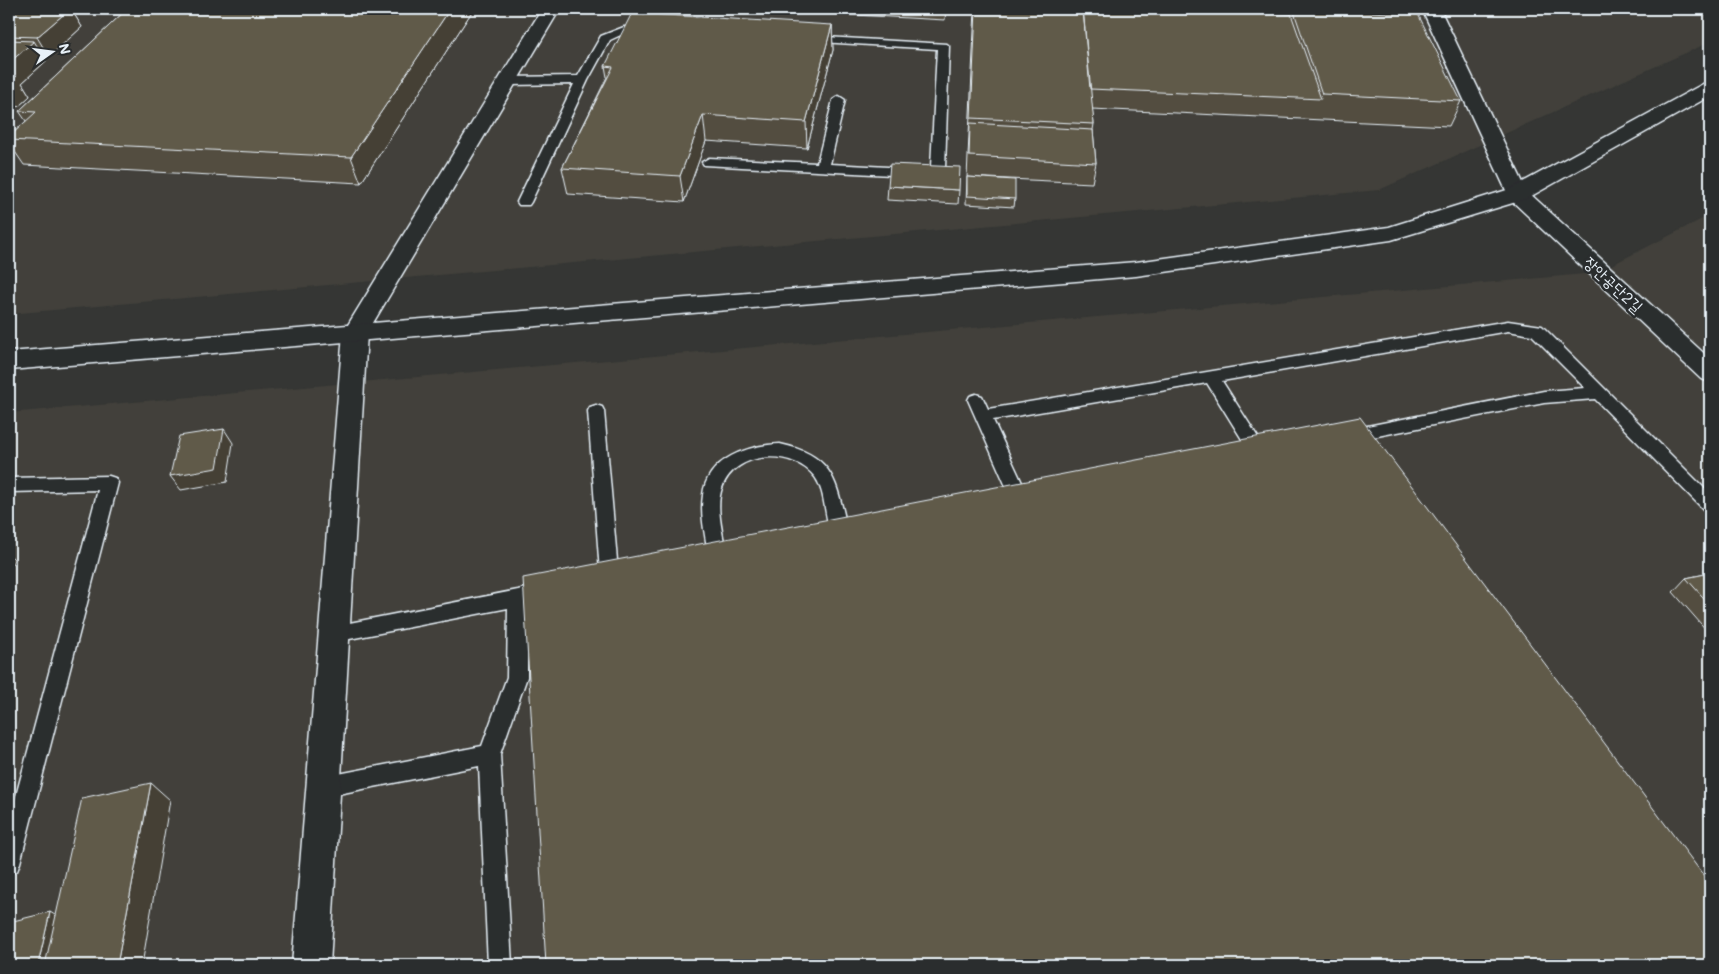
<svg xmlns="http://www.w3.org/2000/svg" width="1719" height="974" font-family="Mali,'Poor Story',sans-serif">
<style>
.built{fill:#42413b}
.lines{fill:none;stroke-linecap:round;stroke-linejoin:round}
.service-casing{stroke:#e8f1f8;stroke-width:3}
.minor-casing{stroke:#e8f1f8;stroke-width:3}
.secondary-casing{stroke:#e8f1f8;stroke-width:3}
.service{fill:#2a2d2e;fill-rule:evenodd}
.minor{fill:#2a2d2e;fill-rule:evenodd}
.secondary{fill:#2a2d2e;fill-rule:evenodd}
.wall{fill:#534d40;stroke:#e8f1f8}
.shaded-wall{fill:#443f34;stroke:#e8f1f8}
.building{fill:#615a4a;stroke:#e8f1f8}
.labels{text-anchor:middle;dominant-baseline:central;stroke-width:5;stroke-linejoin:round;paint-order:stroke}
.street-label{font-size:16px;fill:#e8f1f8;stroke:#2a2d2e}
</style>
<rect width="100%" height="100%" fill="#353634"/>
<filter id="ink" filterUnits="userSpaceOnUse"><feTurbulence type="fractalNoise" baseFrequency=".02" numOctaves="2"/><feDisplacementMap in="SourceGraphic" scale="10" xChannelSelector="R" yChannelSelector="G"/><feConvolveMatrix kernelMatrix="1 2 1 2 8 2 1 2 1" color-interpolation-filters="sRGB"/></filter>
<g filter="url(#ink)">
<path class="built" d="M9,9h1701v33l-331,148 -1370,124z
M1710,215v750h-1701v-552l1587,-140z"/>
<g class="lines">
<g class="service-casing">
<path id="service" d="M624,27l23,1 6,3 -6,3 -22,-1 -15,7 -22,40 -57,122 -2,3h-10l-2,-3 57,-118 -66,1 -6,-4 6,-4 70,-1 23,-40z
M808,36l139,8 2,2 -4,123 -2,3 -14,5 -225,-12 -2,-3 7,-4 108,5 16,-63 6,-4 6,4 -15,64 97,5 4,-2 6,-118 -133,-8 -2,-2z
M1508,321l34,5 168,168v18l-6,-2 -109,-111 -51,4 -197,39 -6,-2 -2,-4 2,-4 6,-2 197,-39 41,-3 -53,-53 -24,-4 -286,50 46,72 -3,4 -6,2 -6,-2 -46,-74 -214,37 37,80 -3,5 -6,2 -6,-2 -3,-5 -44,-100 2,-4 6,-2 6,2 6,13z
M596,405l6,2 2,4 14,161 -2,5 -7,3 -7,-3 -2,-5 -12,-161 2,-4z
M780,444c56,12 56,39 68,87l-3,5 -6,2 -6,-2c-10,-18 -6,-42 -18,-59 -22,-29 -80,-27 -93,11 -7,19 1,46 4,65l-2,5 -7,2 -7,-2 -2,-5c-3,-19 -8,-39 -5,-58 4,-37 46,-50 77,-51z
M109,476l6,2 3,5 -98,380 -3,8 -8,3v-52l89,-332 -89,2v-14z
M546,582l7,2 2,6 -2,6 -26,7v74l-27,77 12,211h-24l-9,-199 -156,31 -8,-3 -3,-7 3,-7 8,-3 159,-31 25,-69 1,-69 -174,34 -7,-2 -3,-6 3,-6 7,-2 184,-36z"/>
</g>
<g class="minor-casing">
<path id="minor" d="M542,9h18l-193,324 -37,632h-38l51,-632z
M1422,9h18l87,182 183,168v23l-9,-3 -191,-180z"/>
</g>
<g class="secondary-casing">
<path id="secondary" d="M1710,82v14l-184,103 -135,41 -255,36 -1127,94v-18l1127,-90 253,-35 121,-38 193,-105z"/>
</g>
<use href="#service" class="service"/>
<use href="#minor" class="minor"/>
<use href="#secondary" class="secondary"/>
</g>
<path class="wall" d="M9,9h62l11,18 -33,30h-5l2,4 -24,22 8,13 -21,19z
M127,9h353l-1,1h-6l-112,173 -337,-18 -15,-22v-6l17,-16 -7,-10z
M745,9h201l-1,11z
M975,9h261l-1,2 56,3 2,-5 168,92 -12,25 -357,-17 2,15 -1,6 3,33 -4,20 -125,-6z
M832,25l1,25 -26,98 -101,-7 -22,61 -116,-8 -6,-26 45,-91 -2,-11z
M967,177l48,22 -1,8 -48,-3z
M888,186l71,4 -1,14 -71,-4z
M1710,573v59h-2l-35,-40 13,-14z"/>
<path class="shaded-wall" d="M70,9h1l11,18 -33,30 -12,-20z
M450,9h23v1l-112,173 -10,-26z
M832,25l1,25 -26,98 -1,-26z
M34,41l12,20 -24,22 8,13 -21,19v-52z
M703,115l3,26 -22,61 -4,-26z
M224,429l9,14 -6,39 -46,8 -11,-14z
M9,554l5,5 -5,16z
M151,783l19,17 -28,165h-25z
M50,912l29,18 -7,35h-34z"/>
<path class="building" d="M9,9h61l-33,28 -28,-1z
M127,9h323l-99,148 -342,-17v-3l27,-25 -17,-1z
M976,9h107l11,115 -123,-6z
M1083,9h92l116,5 30,85 -231,-10z
M1293,9l125,5 43,87 -139,-7z
M632,13l200,12 -26,97 -103,-7 -23,61 -118,-8 51,-101 -8,-1z
M9,40l25,1 -25,22z
M9,75l8,1 -8,7z
M970,123l123,7 3,33 -127,-7z
M890,164l70,3 -1,23 -71,-4z
M967,177l48,3v19l-48,-3z
M1360,417l350,467v81h-1164l-23,-387z
M224,429l-7,39 -47,8 9,-40z
M1710,573v32l-24,-27z
M151,783l-34,182h-72l37,-167z
M50,912l-12,53h-29v-43z"/>
</g>
<g class="labels">
<g class="street-label">
<text transform="translate(1614 284) rotate(43)">장안공단2길</text>
</g>
</g>
<rect width="1719" height="974" fill="none" stroke="#2a2d2e" stroke-width="30"/>
<rect x="15" y="15" width="1689" height="944" fill="none" stroke="#e8f1f8" stroke-width="2" filter="url(#ink)"/>
<g transform="translate(52 52) rotate(76)" stroke="#2a2d2e" stroke-width="4" paint-order="stroke">
<path d="M0-4L9 19L0 12L-9 19Z" fill="#e8f1f8"/>
<text y="-8" font-size="14" font-weight="bold" text-anchor="middle" fill="#e8f1f8">N</text>
</g>
</svg>
